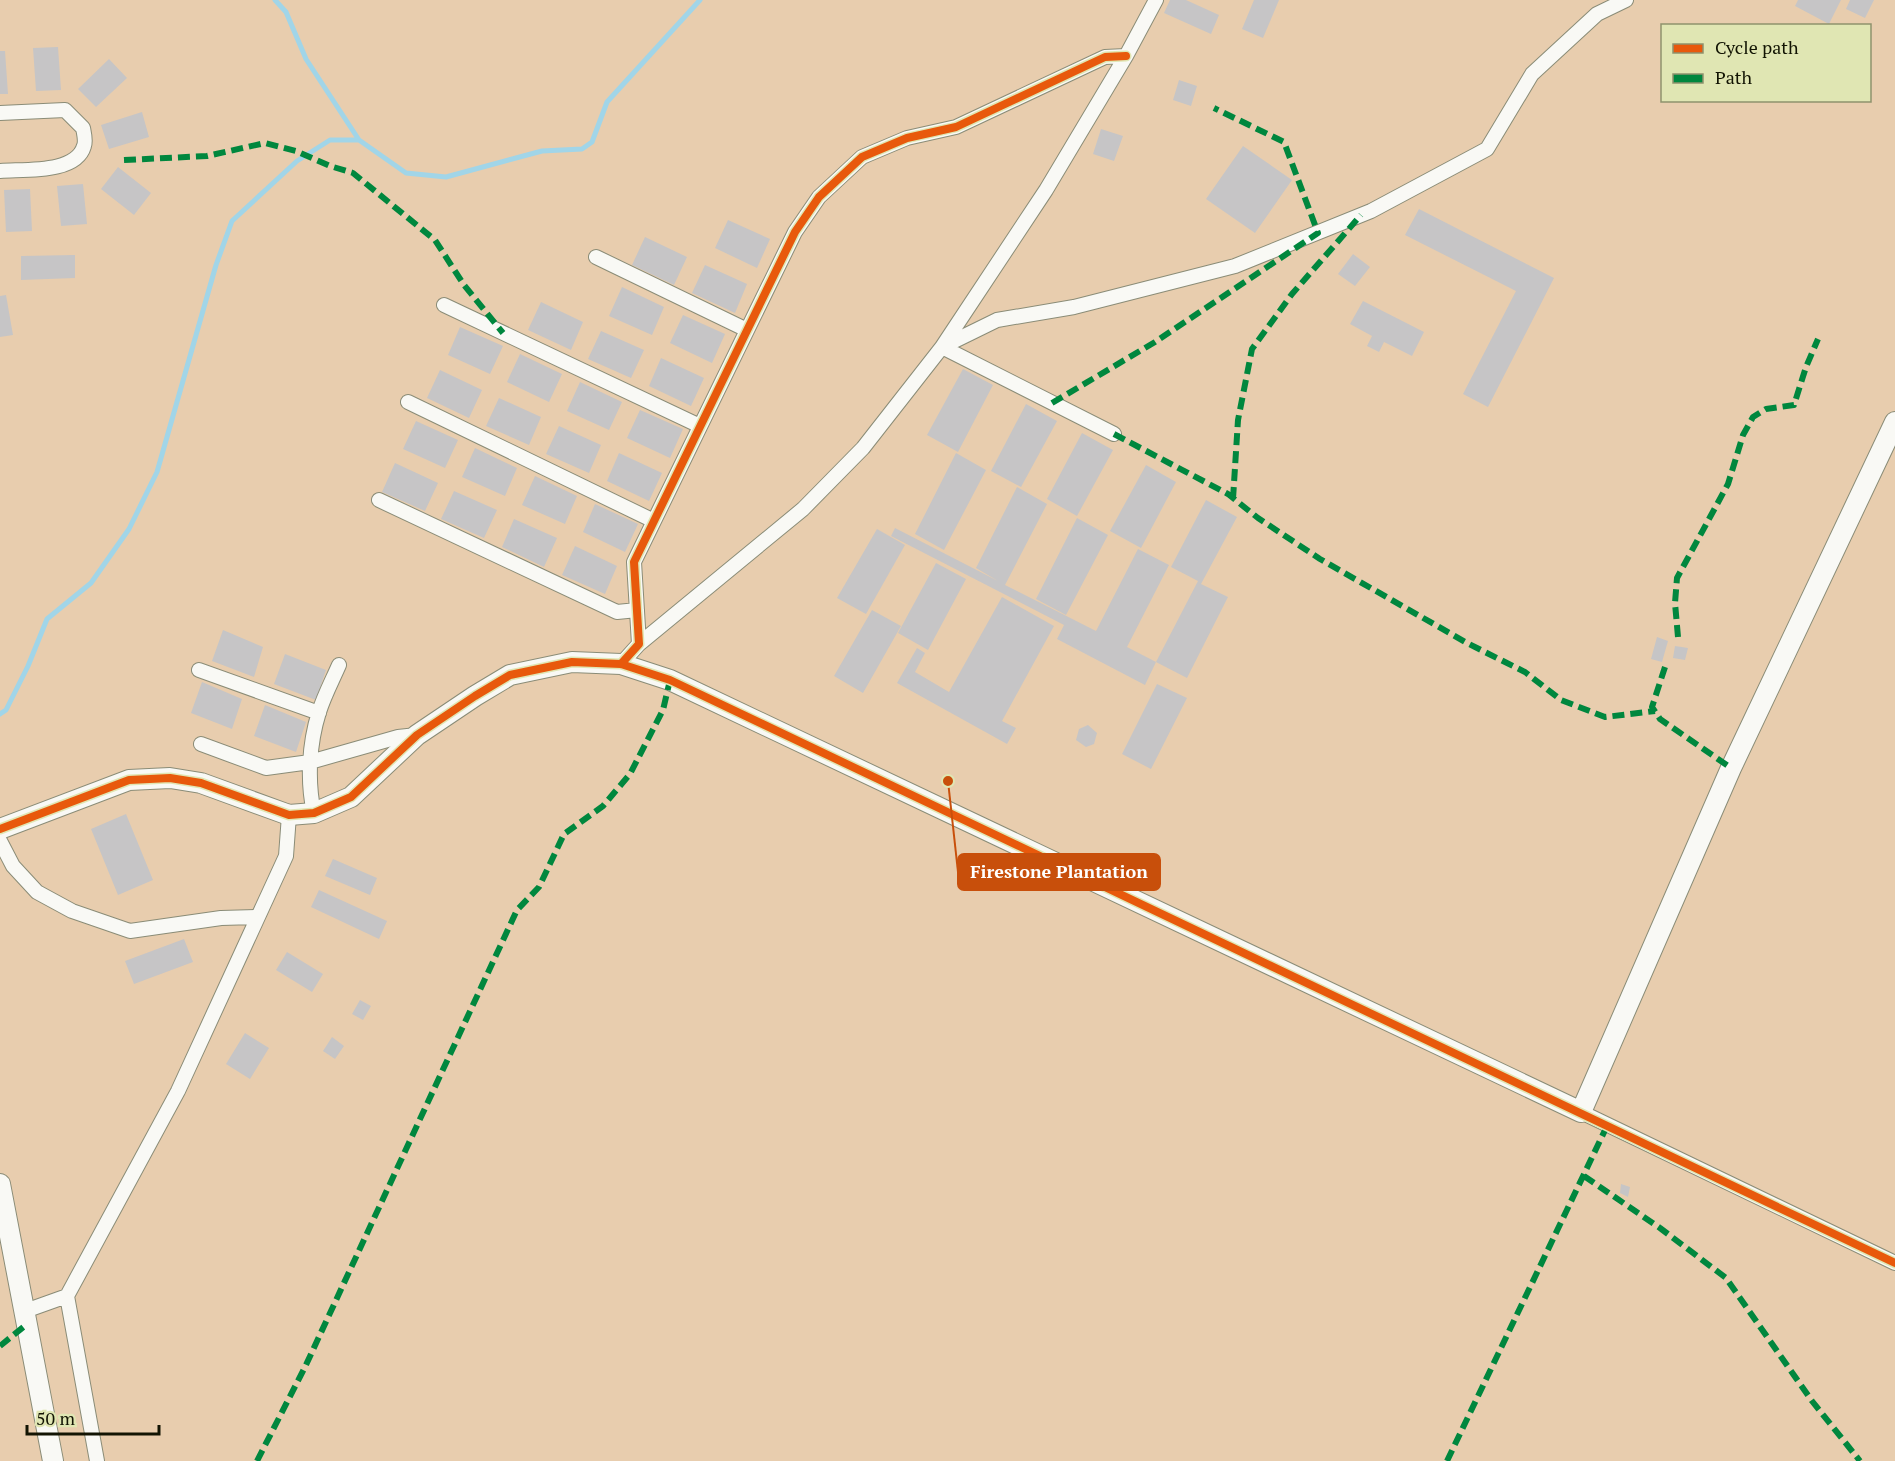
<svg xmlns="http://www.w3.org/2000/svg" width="1895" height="1461" font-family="'PT Serif',serif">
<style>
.green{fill:#e8cdae;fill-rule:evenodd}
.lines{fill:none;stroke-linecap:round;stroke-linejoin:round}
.stream{stroke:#a1d5e8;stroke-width:5}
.building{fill:#c6c5c6}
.street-casing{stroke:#8a8c77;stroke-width:16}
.secondary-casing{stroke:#8a8c77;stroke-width:22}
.street{stroke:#f9f9f5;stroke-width:14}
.secondary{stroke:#f9f9f5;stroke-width:20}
.quiet{stroke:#00873e;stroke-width:6;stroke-dasharray:12 6;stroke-linecap:butt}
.cycleway-casing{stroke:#e0e6b3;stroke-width:11}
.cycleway{stroke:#e8590c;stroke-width:8}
.leader{fill:none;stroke:#c84f0b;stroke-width:2}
.callout-dot{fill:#c84f0b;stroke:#e0e6b3;stroke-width:2}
.callout{fill:#c84f0b;stroke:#c84f0b;stroke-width:2}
.callout-label{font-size:18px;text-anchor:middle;font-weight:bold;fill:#fff}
</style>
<rect width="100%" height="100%" fill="#d7dabf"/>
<path class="green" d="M0,0h1895v1461h-1895zM1662,26h208v74h-208z"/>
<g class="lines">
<path class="stream" d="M275,0l11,12 20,47 53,81 47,33 40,4 96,-26 40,-2 10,-7 15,-40 93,-102
M0,714l6,-4 22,-44 19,-47 44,-36 38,-54 28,-57 59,-207 16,-44 65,-60 33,-21h29"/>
</g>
<path class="building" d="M1170,0h16l33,15 -8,19 -47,-21z
M1254,0h25l-16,38 -21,-9z
M1798,0h43l-12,24 -34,-18z
M1850,0h24l-9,18 -19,-9z
M58,47l3,43 -25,1 -3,-43z
M0,51h5l3,43h-8z
M109,59l18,19 -31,29 -18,-18z
M1179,80l18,6 -6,20 -18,-6z
M142,112l7,25 -40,12 -8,-24z
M1101,129l22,7 -9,25 -21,-7z
M1243,146l49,34 -37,53 -49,-34z
M118,167l33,26 -17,22 -33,-26z
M83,184l4,40 -26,2 -4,-40z
M30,189l2,42 -26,1 -2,-42z
M1419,209l135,69 -66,129 -25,-13 53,-103 -111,-56z
M728,220l42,19 -13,29 -42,-20z
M645,237l42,20 -13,28 -42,-20z
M1353,254l17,13 -15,19 -17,-12z
M75,255v23l-54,2v-24z
M705,265l42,19 -12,29 -43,-20z
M622,287l42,20 -12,28 -43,-19z
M6,295l7,40 -13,2v-41z
M1363,301l61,31 -12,24 -28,-14 -5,10 -12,-6 5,-10 -22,-12z
M541,302l42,20 -12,28 -43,-20z
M683,315l42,19 -13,29 -42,-20z
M460,327l43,19 -13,28 -42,-19z
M601,331l43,19 -13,28 -43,-19z
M520,354l42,20 -13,28 -42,-20z
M661,358l43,20 -13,28 -42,-20z
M963,369l30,16 -35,67 -31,-17z
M440,370l42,20 -13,28 -42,-20z
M580,382l42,20 -13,28 -42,-19z
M499,398l42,19 -12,28 -43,-19z
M1026,404l31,17 -36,66 -30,-16z
M640,410l43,19 -13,29 -43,-20z
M416,421l42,19 -13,28 -42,-19z
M559,426l42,19 -12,28 -43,-19z
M1082,433l31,17 -36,66 -30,-17z
M475,448l42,20 -12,28 -43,-19z
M619,453l43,20 -13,28 -42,-20z
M956,453l30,17 -42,80 -29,-16z
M395,463l43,20 -13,28 -43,-19z
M1146,465l30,17 -35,66 -31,-17z
M535,476l42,20 -12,28 -43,-19z
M1017,487l30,17 -42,81 91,46 42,-82 31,16 -42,82 29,15 -11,23 -88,-46 7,-14 -173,-89 4,-8 103,53 -22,-13z
M454,491l43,19 -13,28 -43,-19z
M1206,500l31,17 -36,67 27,13 -41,81 -31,-16 42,-81 -27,-14z
M595,504l43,20 -13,28 -42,-20z
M1077,518l31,17 -42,80 -30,-16z
M514,519l43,19 -13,29 -42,-20z
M877,529l28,16 -39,69 -29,-16z
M575,546l42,20 -12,28 -43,-19z
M936,563l30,16 -38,71 -30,-17z
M1002,597l52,29 -52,95 14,7 -9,16 -110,-61 20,-35 8,5 -10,19 34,20z
M872,610l29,16 -38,67 -29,-17z
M223,630l40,17 -9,30 -42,-16z
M1657,637l11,4 -6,21 -11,-3z
M1675,646l13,2 -3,12 -12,-2z
M285,654l41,16 -10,30 -42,-16z
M202,682l40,17 -10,30 -41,-16z
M1157,684l30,14 -36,71 -29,-15z
M265,705l41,17 -10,30 -42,-16z
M1088,725l9,8 -3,11 -8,3 -10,-7 3,-11z
M126,814l27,66 -35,15 -27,-66z
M333,859l44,19 -7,17 -45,-19z
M319,890l68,31 -8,18 -68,-32z
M184,939l9,23 -59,22 -9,-23z
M287,952l36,22 -11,18 -36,-22z
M360,1000l11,6 -8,14 -11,-6z
M245,1033l24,15 -19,31 -24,-15z
M332,1037l12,9 -9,13 -12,-8z
M1621,1184l9,3 -2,10 -8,-4z"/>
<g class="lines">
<g class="street-casing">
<path id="street" d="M0,113l65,-3 18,18c1,5 3,13 1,18 -8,28 -60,23 -84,25
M596,257l151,73
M444,305l256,121
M944,346l53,-26 77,-13 161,-41 136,-55 116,-62 45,-75 65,-60 29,-14
M942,347l172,87
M408,402l246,119
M379,500l238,112 20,-2
M639,644l164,-135 60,-61 79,-101 104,-157 80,-134 30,-56
M621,664l18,-20 -5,-82 161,-330 24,-35 43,-40 45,-19 49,-11 149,-70 21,-1
M199,670l120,43
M201,744l65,24 44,-6 88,-25 19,-2
M314,813c-7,-32 -5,-69 5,-101 5,-16 13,-31 20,-47
M0,841l13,25 24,26 35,19 58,20 91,-13 36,-1
M1581,1112l314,151
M67,1296l30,165
M25,1311l42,-15 111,-205 108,-235 3,-41"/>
</g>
<g class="secondary-casing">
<path id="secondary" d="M0,829l129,-49 41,-2 31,5 88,32 25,-2 37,-16 66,-62 58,-39 35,-21 62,-13 49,2 49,16 911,432 150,-344 164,-346
M0,1184l53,277"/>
</g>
<use href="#street" class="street"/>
<use href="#secondary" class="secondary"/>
<path class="quiet" d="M124,160l83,-4 58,-13 31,8 34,15 23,7 82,67 29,45 39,48
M1052,403l103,-61 163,-109 -34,-91 -70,-34
M1114,434l114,60 30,24 62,41 147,84 58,29 36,28 44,17 50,-6
M1233,499l5,-79 14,-71 40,-55 69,-79
M1678,637l-3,-34 2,-25 51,-94 15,-49 10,-18 13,-8 28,-4 12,-38 12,-28
M1665,667l-13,40 8,12 71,49
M1584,1176l76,52 66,50 86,123 48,60
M0,1346l27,-22
M257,1461l48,-94 212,-457 22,-23 25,-53 39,-28 27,-32 33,-64 7,-30
M1447,1461l160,-335"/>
<g class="cycleway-casing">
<path id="cycleway" d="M621,664l18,-20 -5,-82 161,-330 24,-35 43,-40 45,-19 49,-11 149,-70 21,-1
M0,829l129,-49 41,-2 31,5 88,32 25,-2 37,-16 66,-62 58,-39 35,-21 62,-13 49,2 49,16 1225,583"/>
</g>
<use href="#cycleway" class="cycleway"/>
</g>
<path class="leader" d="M948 781L958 872"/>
<circle class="callout-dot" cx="948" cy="781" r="6"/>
<rect class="callout" x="958" y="854" width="202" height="36" rx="6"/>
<g class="callout-label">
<text x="1059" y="878">Firestone Plantation</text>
</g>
<rect x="1661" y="24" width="210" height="78" fill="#e0e6b3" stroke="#8e926d" stroke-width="1.5"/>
<rect x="1673" y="44" width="30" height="9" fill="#e8590c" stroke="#8e926d" stroke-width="1.5"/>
<text x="1715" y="54" font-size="18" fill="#121403">Cycle path</text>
<rect x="1673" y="74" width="30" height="9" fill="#00873e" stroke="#8e926d" stroke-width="1.5"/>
<text x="1715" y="84" font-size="18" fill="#121403">Path</text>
<path d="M27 1425v9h132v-9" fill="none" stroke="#121403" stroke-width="3"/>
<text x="36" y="1425" font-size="18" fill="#121403" stroke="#e0e6b3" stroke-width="4.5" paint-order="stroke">50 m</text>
</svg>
